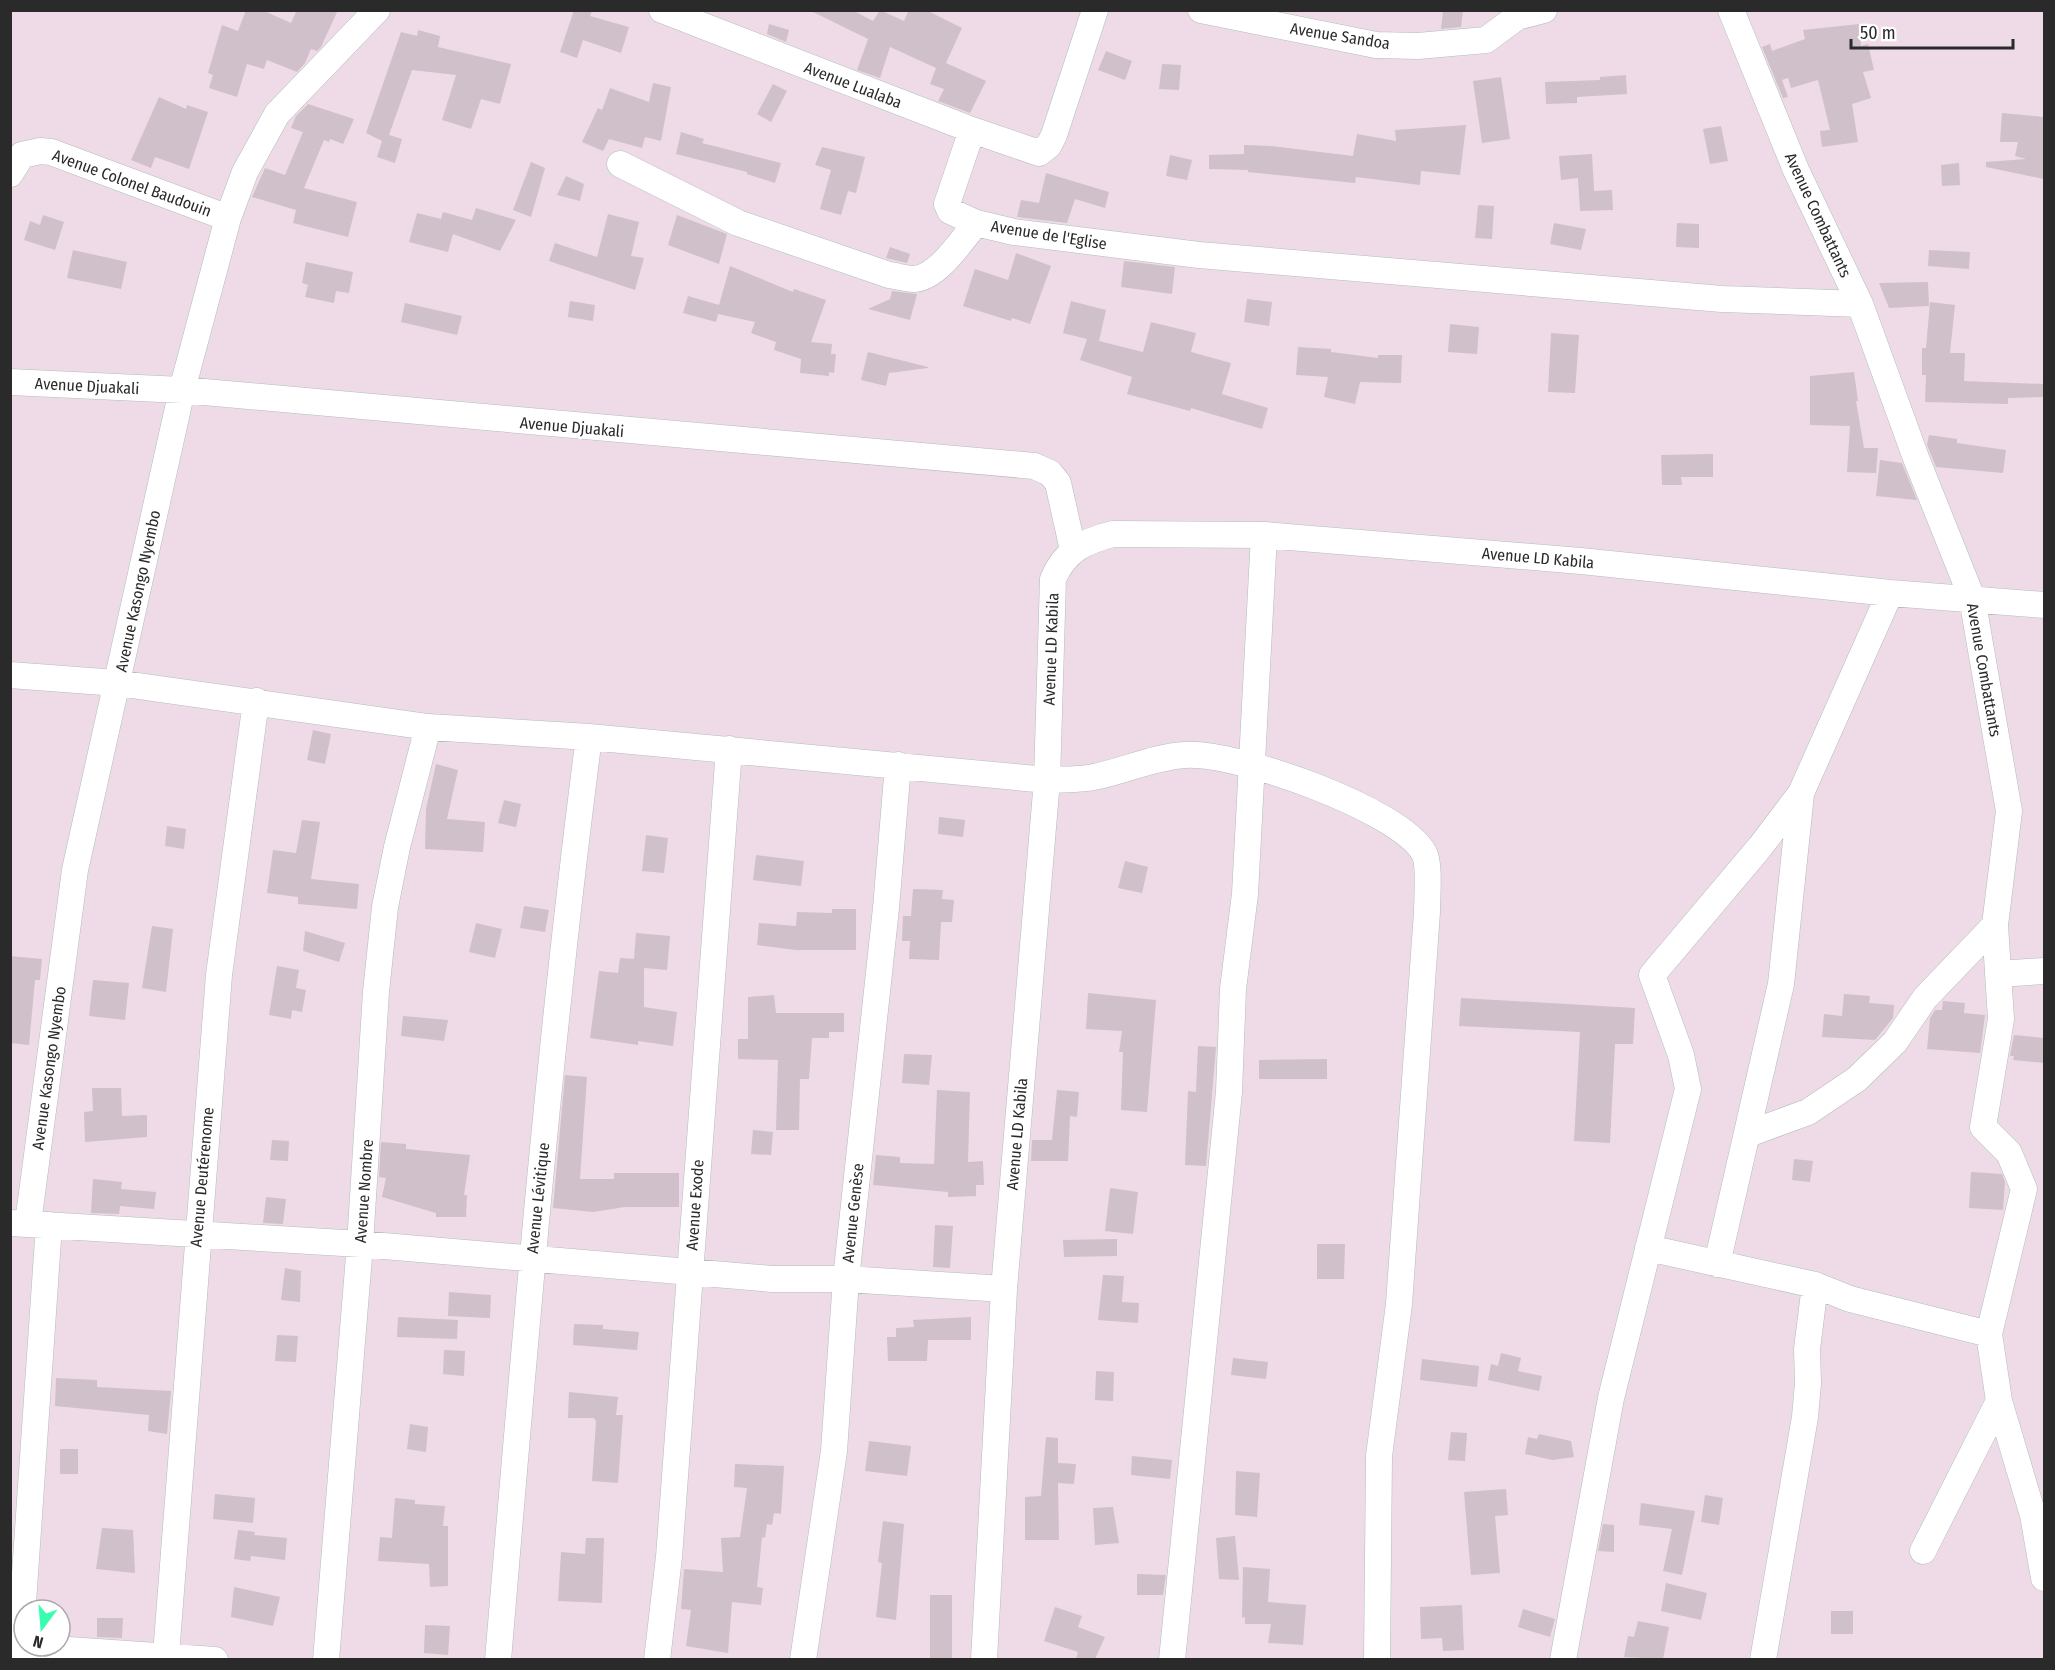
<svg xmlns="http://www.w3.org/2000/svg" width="2055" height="1670" font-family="'Fira Sans Condensed',sans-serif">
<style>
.building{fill:#cfc0c9}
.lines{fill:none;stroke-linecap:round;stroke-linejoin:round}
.street-casing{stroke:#afbfb8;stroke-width:27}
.street{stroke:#fff;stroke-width:26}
.labels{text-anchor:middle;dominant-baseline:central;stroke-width:5;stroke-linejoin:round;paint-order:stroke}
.street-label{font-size:16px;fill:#2a2a2a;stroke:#fff}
</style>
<rect width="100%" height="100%" fill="#eedbe7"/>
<path class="building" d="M246,10h16l29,13 6,-13h41l-17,37 -4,4 -6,-2 -6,14 -8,9 -30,-12 -3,9 -17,-5 -10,33 -28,-9 4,-13 -5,-2 14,-48 16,6z
M574,10h18l-2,6 39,11 -8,26 -38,-13 -6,18 -17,-6z
M809,10h43l21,11 7,-11 24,11 5,-11h17l36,18 -16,35 40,18 -16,32 -32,-12 6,-12 -14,-5 6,-16 -46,-21 -10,31 -23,-8 11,-31z
M1443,10h20l-2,17 -20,2z
M769,24l20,6 -3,12 -19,-8z
M1859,24l2,22 7,-2 6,26 -11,2 8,26 -19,6 6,38 -36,5 -2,-16 10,-1 -12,-50 -27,8 -3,-10 -6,2 6,17 -5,1 -21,-51 8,-3 2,7 33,-12 -2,-9z
M418,30l22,6 -2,11 73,17 -11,40 -19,-5 -10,30 -29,-9 14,-45 -44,-5 -23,65 13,4 -7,24 -18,-6 5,-16 -16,-8 35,-101 16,4z
M1106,51l26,10 -7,19 -27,-10z
M1162,64l19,1 -2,25 -20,-1z
M1626,75l1,19 -50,3v6l-31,1 -1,-22 55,-2v-3z
M1501,77l9,62 -28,4 -9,-62z
M653,83l18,4 -10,54 -16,-4 -3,11 -33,-9 -6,12 -21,-9 16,-34 4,2 8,-22 39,14z
M773,84l14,7 -16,31 -14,-8z
M159,97l27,12 1,-4 21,7 -19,57 -34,-12 -4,11 -20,-8z
M308,104l46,15 -11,25 -13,-5 -1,3 -5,-2 -20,48 53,14 -9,35 -55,-14 3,-13 -44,-13 13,-29 20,7 18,-43 -12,-4 5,-12z
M2002,113l42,4v62l-58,-12v-5l40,-3 -11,-3 3,-14h-18z
M1466,125l-6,50 -39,-4 -1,14 -64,-8 -1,6 -107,-11v-2l-39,-1v-14l35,-1v-9l27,1 82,10 4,-22 39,7 -1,-11z
M1721,126l7,35 -18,3 -7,-35z
M681,132l23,7 -2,4 79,20 -6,20 -28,-9v-2l-71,-18z
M822,147l43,10 -9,36 -8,-2 -7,24 -21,-6 11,-39 -16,-5z
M1592,154l2,37 18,-1 1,20 -33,1 -2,-33 -17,2 -2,-24z
M1170,155l22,5 -5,20 -21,-4z
M531,162l14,6 -14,49 -18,-7z
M1959,163l1,22 -18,1 -1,-21z
M1046,173l63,19 -4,16 -30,-9 -8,24 -50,-6 4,-17 18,3z
M566,176l18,8 -4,17 -23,-6z
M1478,205l16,1 -2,33 -17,-1z
M476,208l40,12 -16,31 -47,-17 -5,18 -39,-10 8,-29 24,6 2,-7 29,8z
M608,214l31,8 -8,34 13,2 -9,32 -86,-29 6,-18 42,14z
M43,215l21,7 -9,28 -31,-10 6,-19 10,4z
M677,215l50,19 -8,30 -51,-19z
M1554,223l32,6 -5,21 -31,-6z
M1677,223l22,1v24l-23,-1z
M890,247l20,7 -3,9 -21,-5z
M73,250l54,12 -6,27 -54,-11z
M1929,250l41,2 -1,17 -41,-3z
M1016,253l35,13 -21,58 -18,-6 -1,3 -48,-15 12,-37 33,11z
M1124,261l51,6 -3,27 -51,-7z
M306,262l47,10 -4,21 -13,-2 -2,12 -29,-6 3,-12 -6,-2z
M730,266l63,26 1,-3 32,11 -15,42 21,2 -1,10h5l-2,19 -5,-1v4l-29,-3 1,-14 -27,-9 2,-8 -25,-9 4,-11 -37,-8 -2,8 -33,-9 5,-17 31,9z
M1928,282l1,24 -40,2 -10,-25z
M892,291l25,3 -7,26 -42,-11 22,-10z
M1247,299l25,3 -3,24 -25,-4z
M570,301l25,4 -2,16 -25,-4z
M1071,301l35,9 -7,31 44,11 8,-30 45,11 -5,19 40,11 -9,31 46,14 -6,21 -71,-21 -1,3 -63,-17 5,-17 -52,-17 7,-21 -24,-6z
M1930,302l25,3 -5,48h15l-1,28 80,3v13l-36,1v6l-83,-2 1,-27h-4v-27h4z
M405,303l57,13 -5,19 -56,-13z
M1450,324l29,3 -2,27 -29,-2z
M1551,333l28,2 -4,58 -27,-1z
M1298,347l33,2v3l47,6v-3h24l-1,28 -41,-1 -5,22 -31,-7 4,-20 -32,-2z
M868,352l60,15v1l-39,5 -3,13 -25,-6z
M1854,372l4,29h-2l8,47h14l-2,25 -29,-1 3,-46 -40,-1v-49z
M1929,435l28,4v4l49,7 -3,23 -67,-6 -9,-22z
M1713,454v23h-32l1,8h-20l-1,-30z
M1880,460l22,3 15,37 -41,-4z
M313,730l18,4 -6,30 -18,-4z
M436,764l22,6 -11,49 38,3 -2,30 -58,-3 1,-40z
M504,800l17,4 -5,23 -18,-4z
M939,817l26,3 -2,17 -25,-3z
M302,820l18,2 -9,57 48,5 -2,25 -59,-5v-7l-31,-4 6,-43 23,3z
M167,826l19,3 -2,20 -19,-3z
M646,835l22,3 -4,35 -22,-2z
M756,855l48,6 -3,25 -48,-6z
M1125,861l23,6 -6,26 -24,-5z
M913,889l30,1 -1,9 12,1 -2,22h-11l-2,38 -30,-1 1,-18h-8l1,-25h8z
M524,906l25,4 -4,22 -25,-4z
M832,909h24v41h-60l-39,-5 2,-22 37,3 1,-14 35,1z
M476,923l26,6 -7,29 -26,-6z
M152,926l21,3 -7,63 -24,-4z
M305,931l40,12 -6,19 -36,-11z
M636,933l34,3 -3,34 -23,-2v39l33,5 -4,34 -35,-5v4l-48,-7 9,-67 19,2 2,-15 14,1z
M10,956l32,3 -2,21h-5l-6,65 -19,-2z
M277,966l22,4 -3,18 10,2 -4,22 -10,-2 -1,9 -22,-4z
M93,980l36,3 -4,37 -36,-4z
M1088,993l68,7 -9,112 -26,-2 2,-58h-4l3,-21 -36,-2z
M1844,994l26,2 -1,7 25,2 -1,13 -18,22 -53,-3 2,-23 18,2z
M774,995l2,18h68v19h-15v6h-17l-3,41h-9l-1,51h-23l2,-70 -40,-1v-20h10v-42z
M1461,998l174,10 -2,36h-18l-5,99 -36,-2 6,-109 -121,-6z
M1943,1001l22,2 -1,10 21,2 -5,38 -53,-4 3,-31 5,-8h7z
M403,1016l45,4 -4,21 -43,-5z
M2014,1035l30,3v25l-31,-3 1,-4h-4z
M1198,1046l18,1 -10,119 -21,-1 3,-74 8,1z
M904,1054l28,1 -3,30 -27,-2z
M1327,1059v20h-68v-19z
M565,1075l22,2 -7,102h34v-6h65v34h-54l-32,5 -40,-4z
M92,1088h29l1,28 25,-1v22l-62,5 -1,-30 9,-1z
M937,1090l33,2 -2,70 15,-1 1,24h-8v11l-28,1v-5l-75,-7 3,-30 24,2v6l34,1z
M1057,1090l22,2 -2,25 -7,-1 -2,45h-37l1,-21h20z
M753,1130l20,2 -2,23 -20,-1z
M272,1140l17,1 -1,20 -18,-1z
M381,1142l25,2v5l64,6 -6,40h3l-1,22h-30v-4l-54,-16 4,-19 -7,-1z
M1794,1159l19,2 -3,21 -18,-2z
M1971,1172l31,2 3,8 -2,28 -34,-2z
M93,1179l29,3 -1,7 35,3 -2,17 -34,-3 -1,8 -28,-1z
M1110,1188l28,4 -5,42 -28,-3z
M266,1197l20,2 -3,25 -20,-1z
M935,1225l18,1 -3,42 -17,-1z
M1117,1239v17l-53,1 -1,-17z
M1317,1244h28l-1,35h-27z
M285,1268l16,3 -1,31 -19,-2z
M1103,1275l21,1 -2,26 17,1 -1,20 -40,-3z
M449,1292l42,3 -1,23 -42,-2z
M398,1317l60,3 -1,19 -60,-2z
M971,1317v23h-43l-1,21h-39l-1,-24h9v-9l18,-1 -1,-7z
M574,1324l29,1v4l36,3 -2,18 -64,-5z
M277,1335l21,1 -2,26 -21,-1z
M444,1350l21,1 -1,25 -21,-2z
M1501,1353l20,5 -3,13 24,5 -3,15 -51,-11 3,-16 7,2z
M1233,1358l35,4 -2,17 -35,-4z
M1422,1359l57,7 -2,21 -57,-7z
M1096,1371l18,1 -1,29 -18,-1z
M56,1378l41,2v7l74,4 -4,43 -19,-3 1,-16 -94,-9z
M569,1392l49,5 -2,18h7l-5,68 -26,-2 4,-60 -2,-3h-26z
M410,1424l18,3 -2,25 -19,-3z
M1451,1432l16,1 -2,28 -17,-1z
M1539,1434l32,7 3,16 -22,3 -27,-6 3,-17 9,2z
M1046,1437l12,1v25l18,1 -2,20 -16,-1 1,57h-34v-43l16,-1z
M869,1441l42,5 -4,30 -42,-5z
M60,1449h18v25h-18z
M1132,1456l40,4 -2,19 -39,-4z
M735,1464l49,2 -3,48 -7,-1 -2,12 -5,-1 -2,14 -3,-1 -5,50 6,1 -2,17 -29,-3 -4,51 -42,-7 5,-36 -10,-1 3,-40 39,3 -2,-34 19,-1 7,-49 -13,-1z
M1236,1471l24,2 -3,44 -22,-2z
M1506,1489l2,26 -13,1 5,57 -29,2 -7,-83z
M215,1494l40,4 -2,25 -40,-4z
M1705,1495l18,3 -4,27 -18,-3z
M395,1498l20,2v4l30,2 -2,20h5v60l-18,1 -1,-23 -51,-3 2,-24 12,1z
M1641,1503l54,8 -13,64 -19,-4 9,-42 -33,-4z
M1113,1507l6,36 -24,2 -2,-37z
M883,1521l21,3 -8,96 -20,-3 6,-54 -4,-1z
M1603,1524l11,1v27l-16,-1z
M102,1528l31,2 2,43 -39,-4z
M238,1530l17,2 -1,3 33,3 -2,22 -34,-4 -1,5 -16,-2z
M1235,1536l4,44 -20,-1 -3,-41z
M586,1538h18l-2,65 -44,-2 3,-49 24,2z
M1243,1567l27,2 -2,33 38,3 -3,40 -35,-2 3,-19h-26v-7l-3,1z
M1137,1574l29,1 -3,20h-26z
M1666,1583l41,10 -6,27 -40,-9z
M234,1587l46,10 -7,29 -42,-9z
M930,1595h22v64h-22z
M1462,1605l2,45 -21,1 -1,-13 -21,1 -1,-32z
M1055,1607l27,9 -4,11 27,10 -10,22h-19l2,-7 -34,-11z
M1523,1609l32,10 -5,18 -32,-10z
M1831,1611h22v23h-22z
M97,1618h26l-1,20 -25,-1z
M1638,1621l31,6 -6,32 -39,-2 4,-21 6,1z
M425,1625l25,1 -2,29 -24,-2z"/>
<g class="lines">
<g class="street-casing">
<path id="street" d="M662,10l310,120 67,23 10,-8 5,-10 41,-125
M1201,10l175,35 42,1 68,-6 31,-23 27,-7
M1731,10l65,160 64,134 56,154 56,140 37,213 -14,114 6,94 -18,108 26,26 15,36 -35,145 10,67 34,114 11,63
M972,130l-25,74 3,7 26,12 38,9 185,23 523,44 138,5
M620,164l118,59 151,52c8,1 17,4 24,4 24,0 49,-39 63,-56
M10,174l12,-19 18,-4 11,1 177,66
M10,382l172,8 852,76 16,7 8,10 15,67
M10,675l107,8 311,44 161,10 458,43c13,-1 27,0 41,-2 32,-5 64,-21 97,-23 49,-4 215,54 239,98 6,10 3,45 3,59l-28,392 -20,152 -2,204
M1998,974l46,-3
M1748,1134l60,-22 49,-33 38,-37 30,-44 70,-73
M11,1223l349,21 412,35h74l158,10
M28,1223l47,-353 107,-480 46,-172 17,-46 32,-58 100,-104
M1648,1248l167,37 35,14 139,35
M1717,1264l64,-280 20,-190
M1923,1551l76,-150
M10,1646l205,14
M20,1646l29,-421
M166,1655l53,-680 37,-274
M326,1660l34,-416 16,-252 9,-85 12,-60 31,-120
M498,1660c26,-308 51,-616 91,-923
M657,1660l12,-103 60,-808
M803,1660l31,-209 12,-172 40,-371 12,-143
M984,1660l20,-371 43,-509 6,-201c12,-28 31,-38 60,-45l151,1 317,26 309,32 154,12
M1172,1660l57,-568 4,-103 12,-95 19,-359
M1563,1660l48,-262 77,-309 -7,-34 -29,-80 108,-128 41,-54 89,-200
M1763,1660l42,-243 3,-34 -1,-34 8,-64"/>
</g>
<use href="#street" class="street"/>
</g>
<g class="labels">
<g class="street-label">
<text transform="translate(1340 36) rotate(9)">Avenue Sandoa</text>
<text transform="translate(853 85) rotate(21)">Avenue Lualaba</text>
<text transform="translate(132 183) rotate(20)">Avenue Colonel Baudouin</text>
<text transform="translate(1818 215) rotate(65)">Avenue Combattants</text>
<text transform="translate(1049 235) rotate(9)">Avenue de l'Eglise</text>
<text transform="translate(87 386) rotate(3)">Avenue Djuakali</text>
<text transform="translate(572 427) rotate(5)">Avenue Djuakali</text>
<text transform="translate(1538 558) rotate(5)">Avenue LD Kabila</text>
<text transform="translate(138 591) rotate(-78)">Avenue Kasongo Nyembo</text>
<text transform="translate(1051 649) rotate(-88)">Avenue LD Kabila</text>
<text transform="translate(1984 670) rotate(80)">Avenue Combattants</text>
<text transform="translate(49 1068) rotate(-82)">Avenue Kasongo Nyembo</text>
<text transform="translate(1017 1134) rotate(-85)">Avenue LD Kabila</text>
<text transform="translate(202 1177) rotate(-85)">Avenue Deutérenome</text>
<text transform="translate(364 1191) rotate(-86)">Avenue Nombre</text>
<text transform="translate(538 1198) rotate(-84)">Avenue Lévitique</text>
<text transform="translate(695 1205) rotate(-86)">Avenue Exode</text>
<text transform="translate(853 1213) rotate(-84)">Avenue Genèse</text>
</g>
</g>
<rect width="2055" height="1670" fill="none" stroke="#2a2a2a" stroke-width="24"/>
<g transform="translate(42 1628) rotate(196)"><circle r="28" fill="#ffffff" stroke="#aaaaaa" stroke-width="1.5"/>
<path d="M0-4.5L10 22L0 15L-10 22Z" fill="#37ffaf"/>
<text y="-9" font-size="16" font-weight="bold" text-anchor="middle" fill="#2a2a2a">N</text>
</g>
<path d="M1851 39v9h162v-9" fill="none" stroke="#2a2a2a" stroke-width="3"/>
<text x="1860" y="39" font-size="18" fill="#2a2a2a" stroke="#ffffff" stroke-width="4.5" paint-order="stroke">50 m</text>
</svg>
